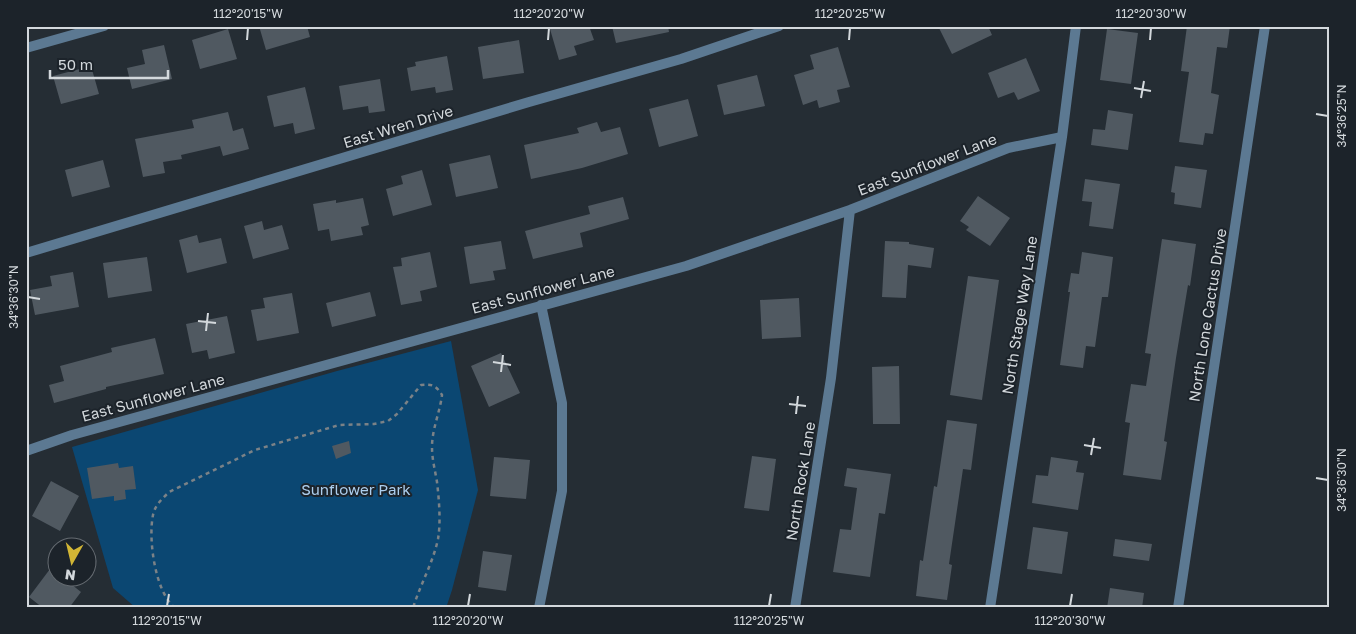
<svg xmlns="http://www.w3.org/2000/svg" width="1356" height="634" font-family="'Golos Text',sans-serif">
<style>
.green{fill:#0b4772}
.building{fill:#505961}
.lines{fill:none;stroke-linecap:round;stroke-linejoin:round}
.path{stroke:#7b8287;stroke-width:2.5;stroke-dasharray:4 4;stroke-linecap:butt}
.minor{stroke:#5c7992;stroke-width:10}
.ticks{fill:none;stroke:#d3d8dc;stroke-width:2}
.labels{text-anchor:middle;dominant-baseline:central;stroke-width:4;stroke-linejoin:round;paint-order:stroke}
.street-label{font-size:15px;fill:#d3d8dc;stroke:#1c232a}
.park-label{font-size:15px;fill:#acceee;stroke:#1c232a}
.neatline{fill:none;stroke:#d3d8dc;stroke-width:2}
.ticks-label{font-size:12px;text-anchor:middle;fill:#d3d8dc}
</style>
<rect width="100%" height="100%" fill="#252d34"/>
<path class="green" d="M451,341l27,149 -26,100 -6,18h-310l-23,-20 -41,-141 265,-76z"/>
<path class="building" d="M259,26h48l3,11 -44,13z
M560,26h29l5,14 -20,6 3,9 -18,5 -9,-31z
M612,26h56l1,6 -53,11z
M938,26h50l4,9 -40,19z
M1187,26h43l-3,22 -10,-1 -6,46 8,2 -6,39 -8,-1 -2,12 -24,-3 10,-70 -8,-1z
M228,29l9,30 -37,10 -8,-29z
M1107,29l31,4 -7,51 -31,-4z
M519,40l5,33 -41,6 -5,-32z
M164,45l8,34 -40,10 -5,-21 18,-4 -3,-14z
M838,47l12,40 -13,3 3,12 -21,6 -2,-8 -14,5 -9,-30 20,-6 -4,-14z
M447,56l6,34 -17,3 -1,-6 -24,4 -4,-23 9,-2 -1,-4z
M1026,58l14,33 -22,9 -4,-8 -16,6 -10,-25z
M91,66l8,28 -38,10 -8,-28z
M757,75l8,31 -41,9 -7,-30z
M380,79l5,32 -16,2 -1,-7 -25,4 -4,-24z
M305,87l10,42 -20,5 -2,-11 -19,4 -7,-31z
M688,99l10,37 -39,11 -10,-38z
M1108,110l25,4 -5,36 -37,-5 2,-16 12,1z
M228,112l5,19 10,-3 6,21 -26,7 -3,-10 -39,9 1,4 -19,3 2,11 -22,4 -8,-38 59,-11 -2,-8z
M597,122l4,10 19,-5 8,27 -46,14 -51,11 -7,-34 55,-12 -2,-5z
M490,155l8,33 -42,9 -7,-33z
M103,160l7,27 -38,10 -7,-27z
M1175,166l32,4 -6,38 -27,-4 1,-11 -4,-1z
M422,170l10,35 -39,11 -7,-27 17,-5 -2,-8z
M1085,179l35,5 -7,45 -24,-3 3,-24 -10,-1z
M978,196l32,22 -20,28 -24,-16 3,-3 -9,-6z
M623,197l6,22 -49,14 3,14 -50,12 -8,-28 65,-17 -2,-8z
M363,198l6,27 -8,2 2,8 -32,6 -2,-12 -11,2 -5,-27 23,-4v3z
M262,221l2,9 18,-5 7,24 -36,10 -9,-33z
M197,235l2,8 22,-5 6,25 -40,10 -8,-33z
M1162,239l34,5 -6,42 -2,-1 -12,73 -12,83 3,1 -6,38 -38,-5 7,-52 -5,-1 6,-38 15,2 5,-32 -6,-1z
M501,241l5,28 -13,2 2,9 -25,4 -6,-37z
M885,241l24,1v2l25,4 -3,20 -23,-3 -2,33 -24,-1z
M430,252l7,35 -17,4 2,10 -21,4 -8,-38 9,-1 -1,-8z
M1082,252l31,5 -5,40h-6l-7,50 -9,-1 -3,22 -23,-3 10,-73h-2l3,-19 8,1z
M147,257l5,34 -44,7 -5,-35z
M73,272l6,35 -44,8 -5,-25 22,-4 -2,-10z
M968,276l31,4 -17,120 -32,-5z
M370,292l6,24 -44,11 -6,-24z
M292,293l7,40 -42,8 -6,-31 14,-2 -2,-10z
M799,298l2,39 -39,2 -2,-39z
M227,316l8,37 -26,6 -2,-9 -15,3 -6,-29z
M155,338l9,36 -58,13v2l-52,14 -5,-18 15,-4 -4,-15 52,-14 -1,-4z
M501,353l19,40 -31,14 -18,-41z
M899,366l1,58h-27l-1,-57z
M947,420l30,4 -6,46 -8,-1 -14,95 3,1 -5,35 -31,-4 4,-36 3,1 11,-75 3,1z
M349,441l2,12 -15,6 -4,-13z
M752,456l24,3 -7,52 -25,-3z
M494,457l36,3 -4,39 -36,-3z
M1051,457l27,4 -2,11 8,1 -6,37 -46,-7 4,-28 12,1z
M118,463l1,5 14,-2 3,23 -11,1 1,9 -12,2v-5l-22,3 -5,-31z
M847,468l44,6 -6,40 -6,-1 -9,64 -37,-5 7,-43 11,1 6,-42 -13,-2z
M51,481l28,15 -19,35 -28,-15z
M1033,527l35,5 -6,42 -35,-5z
M1115,539l37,5 -3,17 -36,-5z
M483,551l29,4 -6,36 -28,-4z
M50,569l8,5v2h3l20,16 -12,16h-26l-14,-11z
M1110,588l34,5 -2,15h-35z"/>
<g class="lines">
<path class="path" d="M175,608c-20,-16 -27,-69 -22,-93 2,-10 9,-16 16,-23l86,-42 84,-25 35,-1 14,-3 9,-7 24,-29c11,-1 15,0 21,10 -2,17 -10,34 -10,52 0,12 3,23 5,35 2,17 4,40 1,57 -5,24 -18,46 -25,69"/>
<path class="minor" d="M26,48l78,-22
M26,253l503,-151 152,-43 98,-33
M26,451l46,-16 614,-169 164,-56 158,-62 54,-11
M539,608l23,-117v-88l-21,-98
M795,608l36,-230 19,-168
M990,608l72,-471 14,-111
M1178,608l87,-582"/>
</g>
<path class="ticks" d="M247,40l1,-12M548,40l1,-12M849,40l1,-12M1150,40l1,-12M1134,88l17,3M1141,98l3,-17M1316,114l12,2M28,297l12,2M198,321l18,2M206,331l2,-18M493,362l18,3M501,372l2,-17M789,404l17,2M796,414l2,-18M1084,445l17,3M1091,455l3,-17M1316,478l12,2M167,606l2,-12M468,606l2,-12M769,606l2,-12M1070,606l2,-12"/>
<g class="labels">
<g class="street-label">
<text transform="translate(398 126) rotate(-17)">East Wren Drive</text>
<text transform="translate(927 164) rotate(-21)">East Sunflower Lane</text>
<text transform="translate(543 289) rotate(-15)">East Sunflower Lane</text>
<text transform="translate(1019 315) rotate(-81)">North Stage Way Lane</text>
<text transform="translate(1207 315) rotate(-81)">North Lone Cactus Drive</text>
<text transform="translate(153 397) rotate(-15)">East Sunflower Lane</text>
<text transform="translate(800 481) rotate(-81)">North Rock Lane</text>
</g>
<g class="park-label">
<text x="356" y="489">Sunflower Park</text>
</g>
</g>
<rect width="1356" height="634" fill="none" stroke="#1c232a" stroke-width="55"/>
<g transform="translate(72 562) rotate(188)"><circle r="24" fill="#1c232a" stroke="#656b71"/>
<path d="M0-4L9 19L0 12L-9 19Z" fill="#d2b635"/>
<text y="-8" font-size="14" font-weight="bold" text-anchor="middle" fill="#d3d8dc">N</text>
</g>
<path d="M50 70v8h118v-8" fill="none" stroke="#d3d8dc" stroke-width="2.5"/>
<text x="58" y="70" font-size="15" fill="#d3d8dc" stroke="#1c232a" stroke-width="4" paint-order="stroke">50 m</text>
<rect x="28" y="28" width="1300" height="578" class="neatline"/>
<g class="ticks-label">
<text x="248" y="18">112°20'15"W</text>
<text x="549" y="18">112°20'20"W</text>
<text x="850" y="18">112°20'25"W</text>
<text x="1151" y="18">112°20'30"W</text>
<text transform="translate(1342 116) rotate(-90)" y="4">34°36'25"N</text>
<text transform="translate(14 297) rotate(-90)" y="4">34°36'30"N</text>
<text transform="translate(1342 480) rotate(-90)" y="4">34°36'30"N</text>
<text x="167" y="625">112°20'15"W</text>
<text x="468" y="625">112°20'20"W</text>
<text x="769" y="625">112°20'25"W</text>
<text x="1070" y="625">112°20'30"W</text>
</g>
</svg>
